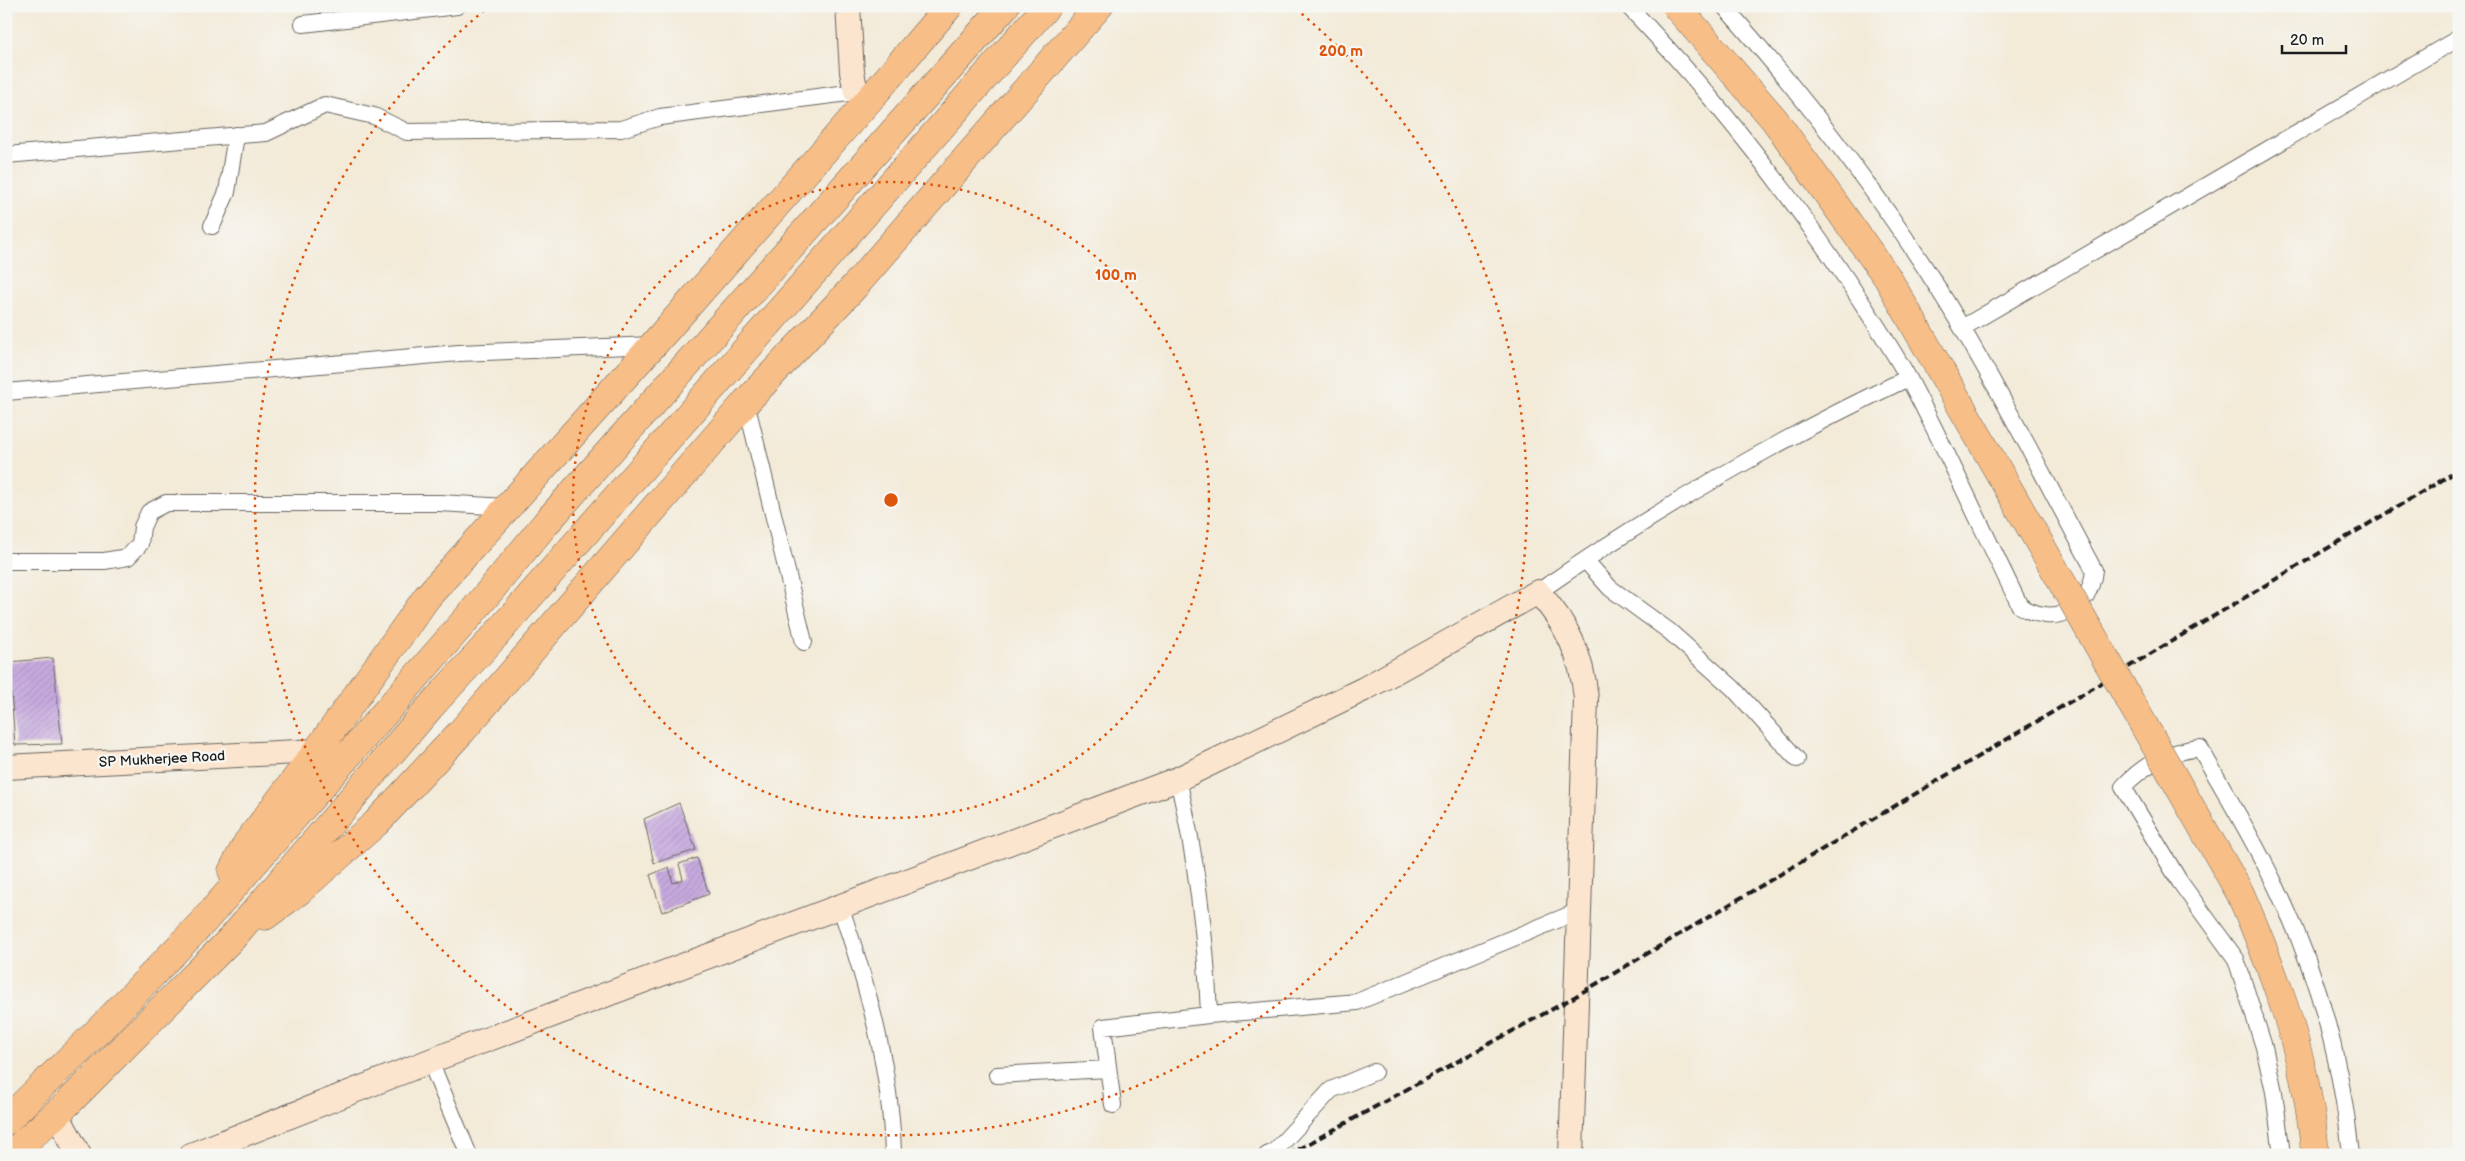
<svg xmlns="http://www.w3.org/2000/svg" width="2465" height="1161" font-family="'Balsamiq Sans',sans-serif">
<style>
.building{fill:url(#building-hatch)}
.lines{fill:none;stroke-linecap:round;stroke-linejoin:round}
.street-casing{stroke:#67645e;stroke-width:18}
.secondary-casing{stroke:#67645e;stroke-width:26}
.highway-casing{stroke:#67645e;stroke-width:29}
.street{stroke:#fff;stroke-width:16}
.secondary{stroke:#fce5cf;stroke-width:24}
.highway{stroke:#f7be87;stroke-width:28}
.rail{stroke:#1c1c1c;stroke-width:4;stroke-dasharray:8 4;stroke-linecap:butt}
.highway-bridge-casing{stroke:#67645e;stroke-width:29;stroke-linecap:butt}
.highway-bridge{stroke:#f7be87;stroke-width:28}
.ring{fill:none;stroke:#de560d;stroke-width:2.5;stroke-dasharray:2.5 5}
.labels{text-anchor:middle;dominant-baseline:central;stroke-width:4.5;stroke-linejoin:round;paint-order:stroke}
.street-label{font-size:14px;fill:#1c1c1c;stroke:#f6f6f2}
.centre{fill:#de560d;stroke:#f6f6f2;stroke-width:2.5}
.ring-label{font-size:15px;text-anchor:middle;font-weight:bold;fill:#de560d;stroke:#f6f6f2;stroke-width:4.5;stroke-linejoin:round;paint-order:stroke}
</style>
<defs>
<pattern id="building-hatch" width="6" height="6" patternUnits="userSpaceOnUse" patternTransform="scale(1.25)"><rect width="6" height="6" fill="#c7aadf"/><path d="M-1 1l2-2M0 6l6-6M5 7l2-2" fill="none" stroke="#aa92bf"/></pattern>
</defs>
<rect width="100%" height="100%" fill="#f6f6f2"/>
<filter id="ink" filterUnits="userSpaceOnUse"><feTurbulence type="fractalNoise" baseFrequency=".02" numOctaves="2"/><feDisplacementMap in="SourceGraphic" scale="10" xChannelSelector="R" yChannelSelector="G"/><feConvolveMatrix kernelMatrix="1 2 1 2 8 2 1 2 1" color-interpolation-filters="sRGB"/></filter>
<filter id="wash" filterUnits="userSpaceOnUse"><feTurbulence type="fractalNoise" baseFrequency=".0096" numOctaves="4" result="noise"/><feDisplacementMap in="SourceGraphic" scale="20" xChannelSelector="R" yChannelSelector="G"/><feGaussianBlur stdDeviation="1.12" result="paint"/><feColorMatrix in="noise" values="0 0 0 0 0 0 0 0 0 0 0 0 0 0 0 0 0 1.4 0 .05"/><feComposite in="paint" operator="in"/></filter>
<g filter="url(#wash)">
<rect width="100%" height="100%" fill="#f3ead8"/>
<g id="blocks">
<path class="building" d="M53,658l9,86 -47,1 -6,-83z
M6,707l5,38h-5z
M679,803l17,47 -42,13 -10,-44z
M697,858l12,36 -47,18 -12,-37 19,-8 4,16 10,-4 -4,-15z"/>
</g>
</g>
<g filter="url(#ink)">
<use href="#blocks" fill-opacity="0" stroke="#67645e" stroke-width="1"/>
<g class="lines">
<g class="street-casing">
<path id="street" d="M1628,6c81,84 154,177 219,274 21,32 43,65 62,99 39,74 74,152 111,227 35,21 70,5 74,-36 -44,-81 -85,-163 -132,-242 -67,-115 -150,-222 -238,-322
M303,24l154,-18
M6,155l260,-22 59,-28 49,11 33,16 214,-3 39,-12 196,-25
M212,226l15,-34 9,-57
M1962,328l497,-290
M6,392l453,-39 194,-8
M746,402l58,240
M1585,560l25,28 59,43 64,57 64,71
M6,561h98l24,-4 12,-13 2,-17 7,-15 17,-9h274l66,4
M1538,592c119,-83 239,-152 370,-214
M840,906c28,80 51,163 53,249
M1209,1015l148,-13 222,-91
M430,1061l39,94
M997,1075l111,-6
M1113,1105l-10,-78 106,-12c-3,-80 -13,-158 -31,-236
M1267,1155l7,-3 57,-62 43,-18
M2282,1155l-8,-63 -10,-45 -28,-88 -56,-77 -57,-95c21,-23 46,-36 77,-39 27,48 57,97 80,147 39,82 62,169 71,260"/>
</g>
<g class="secondary-casing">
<path id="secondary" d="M848,6l4,66 4,20 13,8
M6,767l311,-16
M56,1113l23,42
M191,1155l239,-94 748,-282 186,-90 174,-97c29,32 44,63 48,107l-15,456"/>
</g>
<g class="highway-casing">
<path id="highway" d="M232,871l15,-28 70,-92 110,-154 226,-252 216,-245 80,-94
M265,916l34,-25 77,-68 86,-92 284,-329 108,-115 245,-281
M6,1121l95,-93 102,-106 267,-307 76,-92 459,-517
M10,1155l57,-51 166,-167 198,-231 63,-69 553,-631"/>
</g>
<use href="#street" class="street"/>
<use href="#secondary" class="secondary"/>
<use href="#highway" class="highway"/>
<path class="rail" d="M1288,1155l288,-159 883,-526"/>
<g class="highway-bridge-casing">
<path id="highway-bridge" d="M1676,6l98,113 113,158 353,616c36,83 69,171 75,262"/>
</g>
<use href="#highway-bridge" class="highway-bridge"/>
</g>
</g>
<g class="ring">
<circle cx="891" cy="500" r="318"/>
<path d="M1296 9A636 636 0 1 1 486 9"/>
</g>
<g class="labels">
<g class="street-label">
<text transform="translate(162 759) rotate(-3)">SP Mukherjee Road</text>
</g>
</g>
<circle cx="891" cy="500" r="8" class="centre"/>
<g class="ring-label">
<text x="1341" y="56">200 m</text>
<text x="1116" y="280">100 m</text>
</g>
<rect width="2465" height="1161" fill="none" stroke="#f6f6f2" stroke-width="25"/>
<path d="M2282 45v8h64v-8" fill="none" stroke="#1c1c1c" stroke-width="2.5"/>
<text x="2290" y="45" font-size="15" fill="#1c1c1c" stroke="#f6f6f2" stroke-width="4" paint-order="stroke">20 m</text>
</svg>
